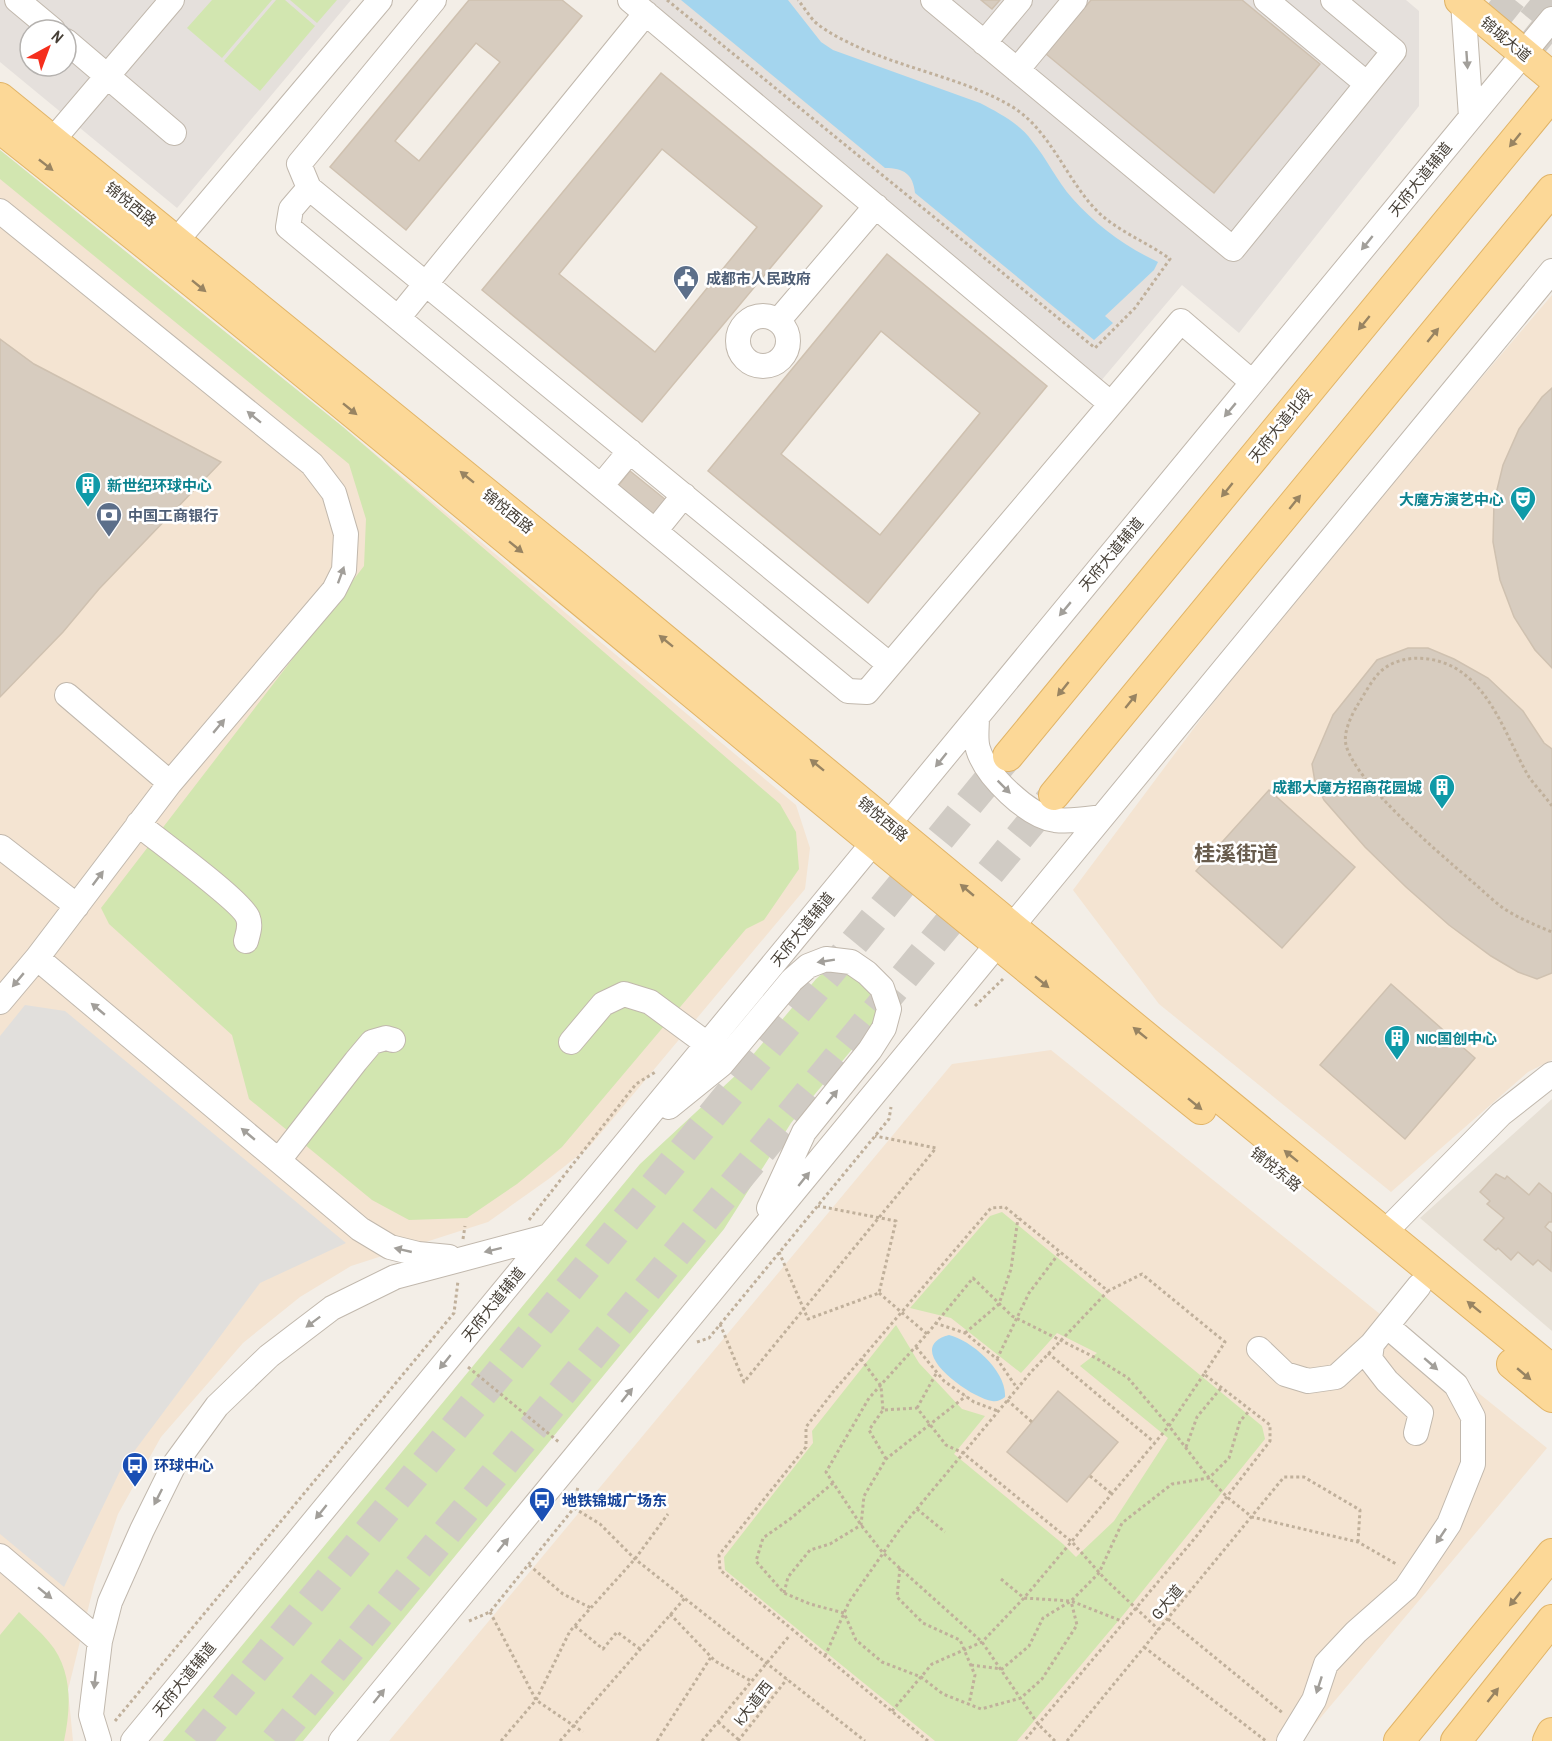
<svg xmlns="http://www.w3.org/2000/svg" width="1552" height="1741" font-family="'Archivo Narrow','Noto Sans SC',sans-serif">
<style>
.residential{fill:#e7e0d5}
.commercial{fill:#f4e4d2}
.industrial{fill:#e5e0dc;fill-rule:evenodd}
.green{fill:#d2e6b0}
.parking{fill:#e1dfdc}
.water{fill:#a4d5ee}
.building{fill:#d7ccbf;stroke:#cfc1b0;stroke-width:1.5;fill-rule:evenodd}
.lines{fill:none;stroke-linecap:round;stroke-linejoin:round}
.major-tunnel{stroke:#d0cbc4;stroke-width:30;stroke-dasharray:30 15;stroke-linecap:butt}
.minor-casing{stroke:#c1b8ad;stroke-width:26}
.major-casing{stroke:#e1b467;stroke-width:32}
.path{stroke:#c0b09b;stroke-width:3;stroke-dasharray:3 3;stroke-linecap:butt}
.minor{stroke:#fff;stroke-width:24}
.major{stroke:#fcd897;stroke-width:30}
.oneway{fill:#a29f9a}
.oneway2{fill:#988462}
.labels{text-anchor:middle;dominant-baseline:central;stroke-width:5;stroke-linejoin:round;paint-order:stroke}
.street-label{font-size:15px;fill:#463f36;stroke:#fff}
.service-label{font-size:15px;font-weight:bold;fill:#4e5e75;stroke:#fff;text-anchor:start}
.culture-label{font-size:15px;font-weight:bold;fill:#0d838f;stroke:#fff;text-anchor:start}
.transit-label{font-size:15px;font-weight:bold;fill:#164399;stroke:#fff;text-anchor:start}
.district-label{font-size:21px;font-weight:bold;fill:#685c4d;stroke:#fff}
</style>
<rect width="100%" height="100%" fill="#f3eee7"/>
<path class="residential" d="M1552,1099v232l-132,-113z"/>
<path class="commercial" d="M0,150l343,277 453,378 14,43 -5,41 -215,257 -40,32 -62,44 -137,44 -51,31 -57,46 -82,94 -43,77 -24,71 -26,105 5,51h-73z
M1552,295v765l-24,12 -137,120 -232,-188 -86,-114 127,-170 112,-144z
M1051,1050l496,398 -246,293h-912l563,-677z"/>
<path class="industrial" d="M0,0h351l-174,208 -177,-146zM30,30h36v36h-36z
M642,0h764l13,11v95l-180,227 -57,-48 -82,97z"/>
<path class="green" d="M212,0h60l-50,58 -35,-30z
M276,0h9l30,26 -55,65 -36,-30z
M290,0h47l-20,23z
M0,150l343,277 437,377 16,28 3,37 -35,51 -18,9 -184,218 -45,37 -50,34 -58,2 -37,-20 -123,-101 -17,-64 -123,-111 -8,-16 263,-342 2,-47 -17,-55 -349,-285z
M847,967l28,18 3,33 -87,105 -67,106 -421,512h-140l477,-577 96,-89 80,-96 13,-11z
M1002,1212l260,214 3,13 -141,175 -107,127h-82l-210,-171 -1,-13 89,-114 -1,-12 84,-106 23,38 43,46 23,7 -31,38 109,90 13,13 38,-36 54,-83 -88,-72 17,-13 -40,-20 -36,40 -70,-55 -41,-10 80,-92z
M19,1612c10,10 21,19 30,30 24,28 22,66 15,99h-64v-106z"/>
<path class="parking" d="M25,1005l40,6 281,232 -86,40 -139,186 -57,118 -64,-53v-498z"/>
<path class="water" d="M681,0h107l33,42 12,8 147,53c19,10 39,20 52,38 15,18 25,40 40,57 25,28 52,48 86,64l-4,8 -49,46 8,7 -19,17 -179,-147c-2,-19 -11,-25 -30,-25z
M949,1335c22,5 58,36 56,62 -4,3 -8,5 -13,4 -22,-3 -92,-53 -43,-66z"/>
<path class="building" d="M469,0h93l20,16 -176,214 -76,-63zM476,43l24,19 -81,99 -24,-20z
M981,0h19l-8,9z
M1091,0h151l78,64 -106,129 -168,-139z
M661,73l161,133 -180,216 -160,-132zM662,149l95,78 -102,125 -96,-78z
M887,254l160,132 -179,217 -160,-132zM881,331l99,82 -100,122 -99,-81z
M0,339l34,25 187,98 -122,127 -36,43 -63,65z
M1552,388v280l-17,-18 -21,-33 -14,-37 -7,-38 1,-40 9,-37 16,-36 23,-32z
M630,471l36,29 -13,15 -35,-29z
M1408,648h20l26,11 34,19 35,33 21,32 8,6v224l-15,6 -19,-7 -27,-16 -42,-31 -43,-38 -41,-40 -41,-47 -9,-18 -3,-18 21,-49 44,-55z
M1269,790l86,77 -73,81 -86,-77z
M1391,984l84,74 -70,81 -85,-74z
M1496,1174l9,5 2,-3 22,19 10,-12 13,11v28h-3l-4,5 7,6 -1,38 -13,-11 -5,5 -15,-13 -7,8 -13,-12 -2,2 -12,-10 20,-22 -17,-14 3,-3 -10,-9z
M1058,1391l60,51 -51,60 -60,-50z"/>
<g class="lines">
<path class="major-tunnel" d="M1491,0l61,49
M1530,0l22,18
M196,1741l812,-985
M275,1741l779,-946"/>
<g class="minor-casing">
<path id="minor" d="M17,0l36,30
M434,0l-135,164 10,24 -18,21 -3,18 560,464 19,1 244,-288
M630,0l481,404 70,-83 71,61
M933,0l300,249 161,-198 -61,-51
M1266,0l101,84
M1463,2l8,115
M66,41l108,92
M984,43l36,-43
M1017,70l58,-70
M52,141l120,-141
M309,188l581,477
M0,211l312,253 22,29 12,41 -2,36 -10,20 -164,193 -133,175 -37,44
M177,240l203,-240
M738 341a25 25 0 1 1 50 0a25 25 0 1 1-50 0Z
M398,318l248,-305
M778,321l98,-115
M601,486l29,-35
M655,531l29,-36
M67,695l103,88
M977,717c0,10 -2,23 1,32 8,27 50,67 77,71 16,2 32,-1 47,-3
M138,824c18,15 105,78 110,94 3,8 0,15 -2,23
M1,847l76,59
M37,958l323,271 30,18 28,7 31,3
M571,1042l32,-38 21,-10 26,8 57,42
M669,1107l52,-42 71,-85 16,-14 18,-7 25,3 16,11 15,15 7,21 -5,19 -14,22 -66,82 -35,76
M279,1160l77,-99 16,-19 14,-4 7,2
M1384,1233l117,-119 51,-40
M1259,1349l26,25 23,7 28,-4 36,-33
M1416,1433l5,-20 -34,-32 -17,-22 2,-15 47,-58
M0,1556l100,85
M99,1741l-8,-26 9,-74 10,-39 32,-72 32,-65 43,-59 52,-50 63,-48 63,-31 154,-41
M133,1741l1419,-1722
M341,1741l1211,-1470
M1289,1741l25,-41 12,-36 30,-32 50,-44 43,-64 24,-60v-47l-17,-32 -69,-59"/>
</g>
<g class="major-casing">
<path id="major" d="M1460,0l92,77
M0,98l578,470 434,359 540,443
M0,128c406,321 798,658 1201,981
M1008,756l544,-661
M1054,795l498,-605
M1512,1364l40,33
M1399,1741l153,-187
M1456,1741l96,-121
M1548,1741l4,-8"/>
</g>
<path class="path" d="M667,0l428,348 40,-40 35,-49c-23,-17 -51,-27 -72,-47 -32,-32 -47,-82 -87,-106 -44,-26 -105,-37 -153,-59 -15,-7 -30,-14 -43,-25 -6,-6 -11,-15 -17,-22
M1552,806c-7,-10 -16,-19 -23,-29 -20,-34 -33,-78 -65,-103 -22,-18 -62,-23 -84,-2 -9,9 -16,23 -23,34 -6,10 -14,27 -11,39 10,38 91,106 122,133 12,10 23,21 35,30 15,10 32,17 49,24
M975,1006l28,-27
M529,1220l107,-136 21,-13
M463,1239l2,-13
M779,1252l29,67 71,-26 17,-72 -78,-15
M879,1293l48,41
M935,1323l30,10 32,26 20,29
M720,1324l24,58 192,-234 -61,-12
M965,1333l34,-29 12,-35 7,-51
M697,1342l12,-4 180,-219 2,-12
M916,1347l28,34 30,21 24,9
M1048,1353l106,89
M861,1359l20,27 2,24
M997,1359l32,-66 31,-41
M468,1367l92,76
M1007,1400l25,22
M917,1408l20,-36
M1186,1447l11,-30 24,-29
M886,1459l-17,-29 14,-20 34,-2 29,37 17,8 109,89 33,37 54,51
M1090,1476l22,18
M833,1483l-43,36 -27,19 -7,23 28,32 26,11 34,9 12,27 26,22 39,15 22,17 38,15 40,-11 21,-19 35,-54 -6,-24
M574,1508l26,16 35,35 230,182
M917,1509l28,23
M529,1565l34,29 28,14
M900,1568l-3,29 26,26 37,17 15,35 -6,29
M1001,1579l23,19 47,3 53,21
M784,1593l4,-16 22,-27 20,-6 31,-19 3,-29 22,-37 80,-63
M490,1612l46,88 47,32
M670,1614l45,47 36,20
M1168,1619l116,95
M469,1621l21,-9 84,-104 4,-22
M575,1626l28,23 14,-17 23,17
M1144,1647l122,94
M825,1656l24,-54 51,-73 131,-157 77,-81
M971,1665l31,4 27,-23 14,-28 28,-17 28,-28 23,-50 50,-39 37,-6 20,-20 11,-37 10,-11
M892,1711l40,-47 50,-22 42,-44 145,-172 35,-52
M115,1721l339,-408 4,-32
M718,1722l21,18
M501,1741l35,-41 34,-69 65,-72 33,-45
M560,1741l125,-143
M657,1741l54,-84
M702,1741l88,-106
M738,1741l49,-62
M928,1741l-208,-171 -1,-15 87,-108v-20l27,-35 158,-184 14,-1 103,84 34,-17 83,68 -21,32 66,51v16l-75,97 -171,203
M1055,1741l-17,-17 -56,-82 -99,-89 -22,-28 -35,-53 43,-74 58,-64 46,-56 39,38 84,42 32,20 41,48 40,52 18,19 25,20 106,25 40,23
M1067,1741l217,-264h20l56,33 -2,32"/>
<use href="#minor" class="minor"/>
<use href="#major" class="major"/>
</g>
<defs><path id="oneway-solid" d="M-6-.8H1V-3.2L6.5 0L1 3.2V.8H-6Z" transform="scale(1.5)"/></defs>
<g class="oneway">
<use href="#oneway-solid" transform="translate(1467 60) rotate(86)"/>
<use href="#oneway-solid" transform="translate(1367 243) rotate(129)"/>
<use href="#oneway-solid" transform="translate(1230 410) rotate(130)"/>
<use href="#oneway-solid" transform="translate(254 417) rotate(-141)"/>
<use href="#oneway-solid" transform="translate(341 575) rotate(-70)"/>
<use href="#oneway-solid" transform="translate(1065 609) rotate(130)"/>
<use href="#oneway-solid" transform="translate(219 726) rotate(-50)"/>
<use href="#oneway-solid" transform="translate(941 760) rotate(129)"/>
<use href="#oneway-solid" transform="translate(1004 787) rotate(45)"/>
<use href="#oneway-solid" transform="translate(98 878) rotate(-53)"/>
<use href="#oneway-solid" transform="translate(826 961) rotate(171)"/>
<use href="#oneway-solid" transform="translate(18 980) rotate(130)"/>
<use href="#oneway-solid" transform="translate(98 1009) rotate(-140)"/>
<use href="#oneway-solid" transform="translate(832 1097) rotate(-51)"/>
<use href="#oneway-solid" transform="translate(248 1134) rotate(-140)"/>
<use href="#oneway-solid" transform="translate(804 1179) rotate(-51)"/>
<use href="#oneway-solid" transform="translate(403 1250) rotate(-167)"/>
<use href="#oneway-solid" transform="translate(493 1250) rotate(166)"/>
<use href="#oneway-solid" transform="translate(313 1322) rotate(143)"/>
<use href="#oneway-solid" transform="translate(445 1362) rotate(129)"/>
<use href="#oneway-solid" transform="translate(1431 1364) rotate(41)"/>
<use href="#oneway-solid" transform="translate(627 1395) rotate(-51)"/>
<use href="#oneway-solid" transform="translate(158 1497) rotate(117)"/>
<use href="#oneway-solid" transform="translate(321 1512) rotate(129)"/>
<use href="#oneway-solid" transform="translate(1441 1536) rotate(124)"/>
<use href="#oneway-solid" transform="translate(503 1545) rotate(-51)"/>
<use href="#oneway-solid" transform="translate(45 1593) rotate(39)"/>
<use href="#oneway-solid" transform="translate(95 1680) rotate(96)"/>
<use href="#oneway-solid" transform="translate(1319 1685) rotate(108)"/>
<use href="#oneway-solid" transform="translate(379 1696) rotate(-51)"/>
</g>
<g class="oneway2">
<use href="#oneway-solid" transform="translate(1515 140) rotate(129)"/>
<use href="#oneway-solid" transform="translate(46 165) rotate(38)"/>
<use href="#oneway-solid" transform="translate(199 286) rotate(39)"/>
<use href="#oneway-solid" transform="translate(1364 323) rotate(129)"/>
<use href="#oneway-solid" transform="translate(1433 335) rotate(-51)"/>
<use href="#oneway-solid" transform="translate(350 409) rotate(39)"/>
<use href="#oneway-solid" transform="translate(467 477) rotate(-141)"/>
<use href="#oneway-solid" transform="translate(1227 490) rotate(129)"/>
<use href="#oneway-solid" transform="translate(1295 502) rotate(-51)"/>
<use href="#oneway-solid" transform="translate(516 547) rotate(39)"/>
<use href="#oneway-solid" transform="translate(666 641) rotate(-141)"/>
<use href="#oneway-solid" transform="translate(1063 689) rotate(129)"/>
<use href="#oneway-solid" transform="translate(1131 701) rotate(-51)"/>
<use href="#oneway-solid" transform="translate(817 765) rotate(-141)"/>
<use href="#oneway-solid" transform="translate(967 890) rotate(-140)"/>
<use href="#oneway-solid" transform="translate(1042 982) rotate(39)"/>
<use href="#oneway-solid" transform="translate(1140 1033) rotate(-141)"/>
<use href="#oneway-solid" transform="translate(1195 1104) rotate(39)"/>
<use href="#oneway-solid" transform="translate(1291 1156) rotate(-141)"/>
<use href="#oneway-solid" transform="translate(1474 1307) rotate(-141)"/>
<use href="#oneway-solid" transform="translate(1524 1374) rotate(40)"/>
<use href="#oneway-solid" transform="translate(1515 1599) rotate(129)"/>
<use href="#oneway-solid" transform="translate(1493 1695) rotate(-52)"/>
</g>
<defs>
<g id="civic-pin" transform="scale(1.35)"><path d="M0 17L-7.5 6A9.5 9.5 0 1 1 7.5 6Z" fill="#5c6f8a" stroke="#fff"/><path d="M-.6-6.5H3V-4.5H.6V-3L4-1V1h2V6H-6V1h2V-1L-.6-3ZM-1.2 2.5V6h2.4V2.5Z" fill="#fff"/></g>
<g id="building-pin" transform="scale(1.35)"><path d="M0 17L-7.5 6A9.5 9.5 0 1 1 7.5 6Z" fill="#0f9aa8" stroke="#fff"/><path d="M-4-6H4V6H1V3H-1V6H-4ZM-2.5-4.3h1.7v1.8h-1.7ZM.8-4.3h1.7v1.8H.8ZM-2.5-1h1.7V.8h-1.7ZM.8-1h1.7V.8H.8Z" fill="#fff"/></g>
<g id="theatre-pin" transform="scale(1.35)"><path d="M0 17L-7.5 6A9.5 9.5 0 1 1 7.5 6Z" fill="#0f9aa8" stroke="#fff"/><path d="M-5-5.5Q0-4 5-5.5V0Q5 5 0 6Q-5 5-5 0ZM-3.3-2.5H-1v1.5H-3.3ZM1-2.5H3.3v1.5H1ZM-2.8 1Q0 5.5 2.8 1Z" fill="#fff"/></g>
<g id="bank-pin" transform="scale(1.35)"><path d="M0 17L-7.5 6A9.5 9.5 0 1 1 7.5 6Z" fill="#5c6f8a" stroke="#fff"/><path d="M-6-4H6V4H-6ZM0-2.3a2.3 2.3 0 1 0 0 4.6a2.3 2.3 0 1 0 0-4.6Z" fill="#fff"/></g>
<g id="bus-pin" transform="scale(1.35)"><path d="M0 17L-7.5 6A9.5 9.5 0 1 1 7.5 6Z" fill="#1a4fb4" stroke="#fff"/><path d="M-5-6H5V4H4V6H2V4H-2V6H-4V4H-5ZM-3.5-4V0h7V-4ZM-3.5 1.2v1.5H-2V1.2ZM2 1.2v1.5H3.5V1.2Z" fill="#fff"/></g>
</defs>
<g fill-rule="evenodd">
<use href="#civic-pin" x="686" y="278"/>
<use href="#building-pin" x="88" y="485"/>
<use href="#theatre-pin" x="1523" y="499"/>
<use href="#bank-pin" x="109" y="515"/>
<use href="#building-pin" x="1442" y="787"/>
<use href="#building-pin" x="1397" y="1038"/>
<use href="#bus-pin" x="135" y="1465"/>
<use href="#bus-pin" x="542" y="1500"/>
</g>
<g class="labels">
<g class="street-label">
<text transform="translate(1506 39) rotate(40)">锦城大道</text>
<text transform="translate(1420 179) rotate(-51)">天府大道辅道</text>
<text transform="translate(131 204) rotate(39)">锦悦西路</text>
<text transform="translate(1280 425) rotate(-51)">天府大道北段</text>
<text transform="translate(508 511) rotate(39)">锦悦西路</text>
<text transform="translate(1111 554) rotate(-50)">天府大道辅道</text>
<text transform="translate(883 819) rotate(40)">锦悦西路</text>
<text transform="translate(802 929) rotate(-51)">天府大道辅道</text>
<text transform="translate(1276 1169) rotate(39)">锦悦东路</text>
<text transform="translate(493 1304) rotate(-51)">天府大道辅道</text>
<text transform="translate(1167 1602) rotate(-50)">G大道</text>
<text transform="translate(184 1679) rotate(-51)">天府大道辅道</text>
<text transform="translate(753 1703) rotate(-52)">k大道西</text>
</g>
<g class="service-label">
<text x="706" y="278">成都市人民政府</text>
<text x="128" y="515">中国工商银行</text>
</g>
<g class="culture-label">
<text x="107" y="485">新世纪环球中心</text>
<text x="1504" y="499" text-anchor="end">大魔方演艺中心</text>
<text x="1422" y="787" text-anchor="end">成都大魔方招商花园城</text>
<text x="1416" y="1038">NIC国创中心</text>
</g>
<g class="transit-label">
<text x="154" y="1465">环球中心</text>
<text x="562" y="1500">地铁锦城广场东</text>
</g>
<g class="district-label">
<text x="1236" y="853">桂溪街道</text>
</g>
</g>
<g transform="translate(48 48) rotate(41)"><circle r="28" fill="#ffffff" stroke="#b5b2af" stroke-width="1.5"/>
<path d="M0-4.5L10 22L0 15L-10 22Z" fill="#f52e1c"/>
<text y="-9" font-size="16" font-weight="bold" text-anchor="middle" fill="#463f36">N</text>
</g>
</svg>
